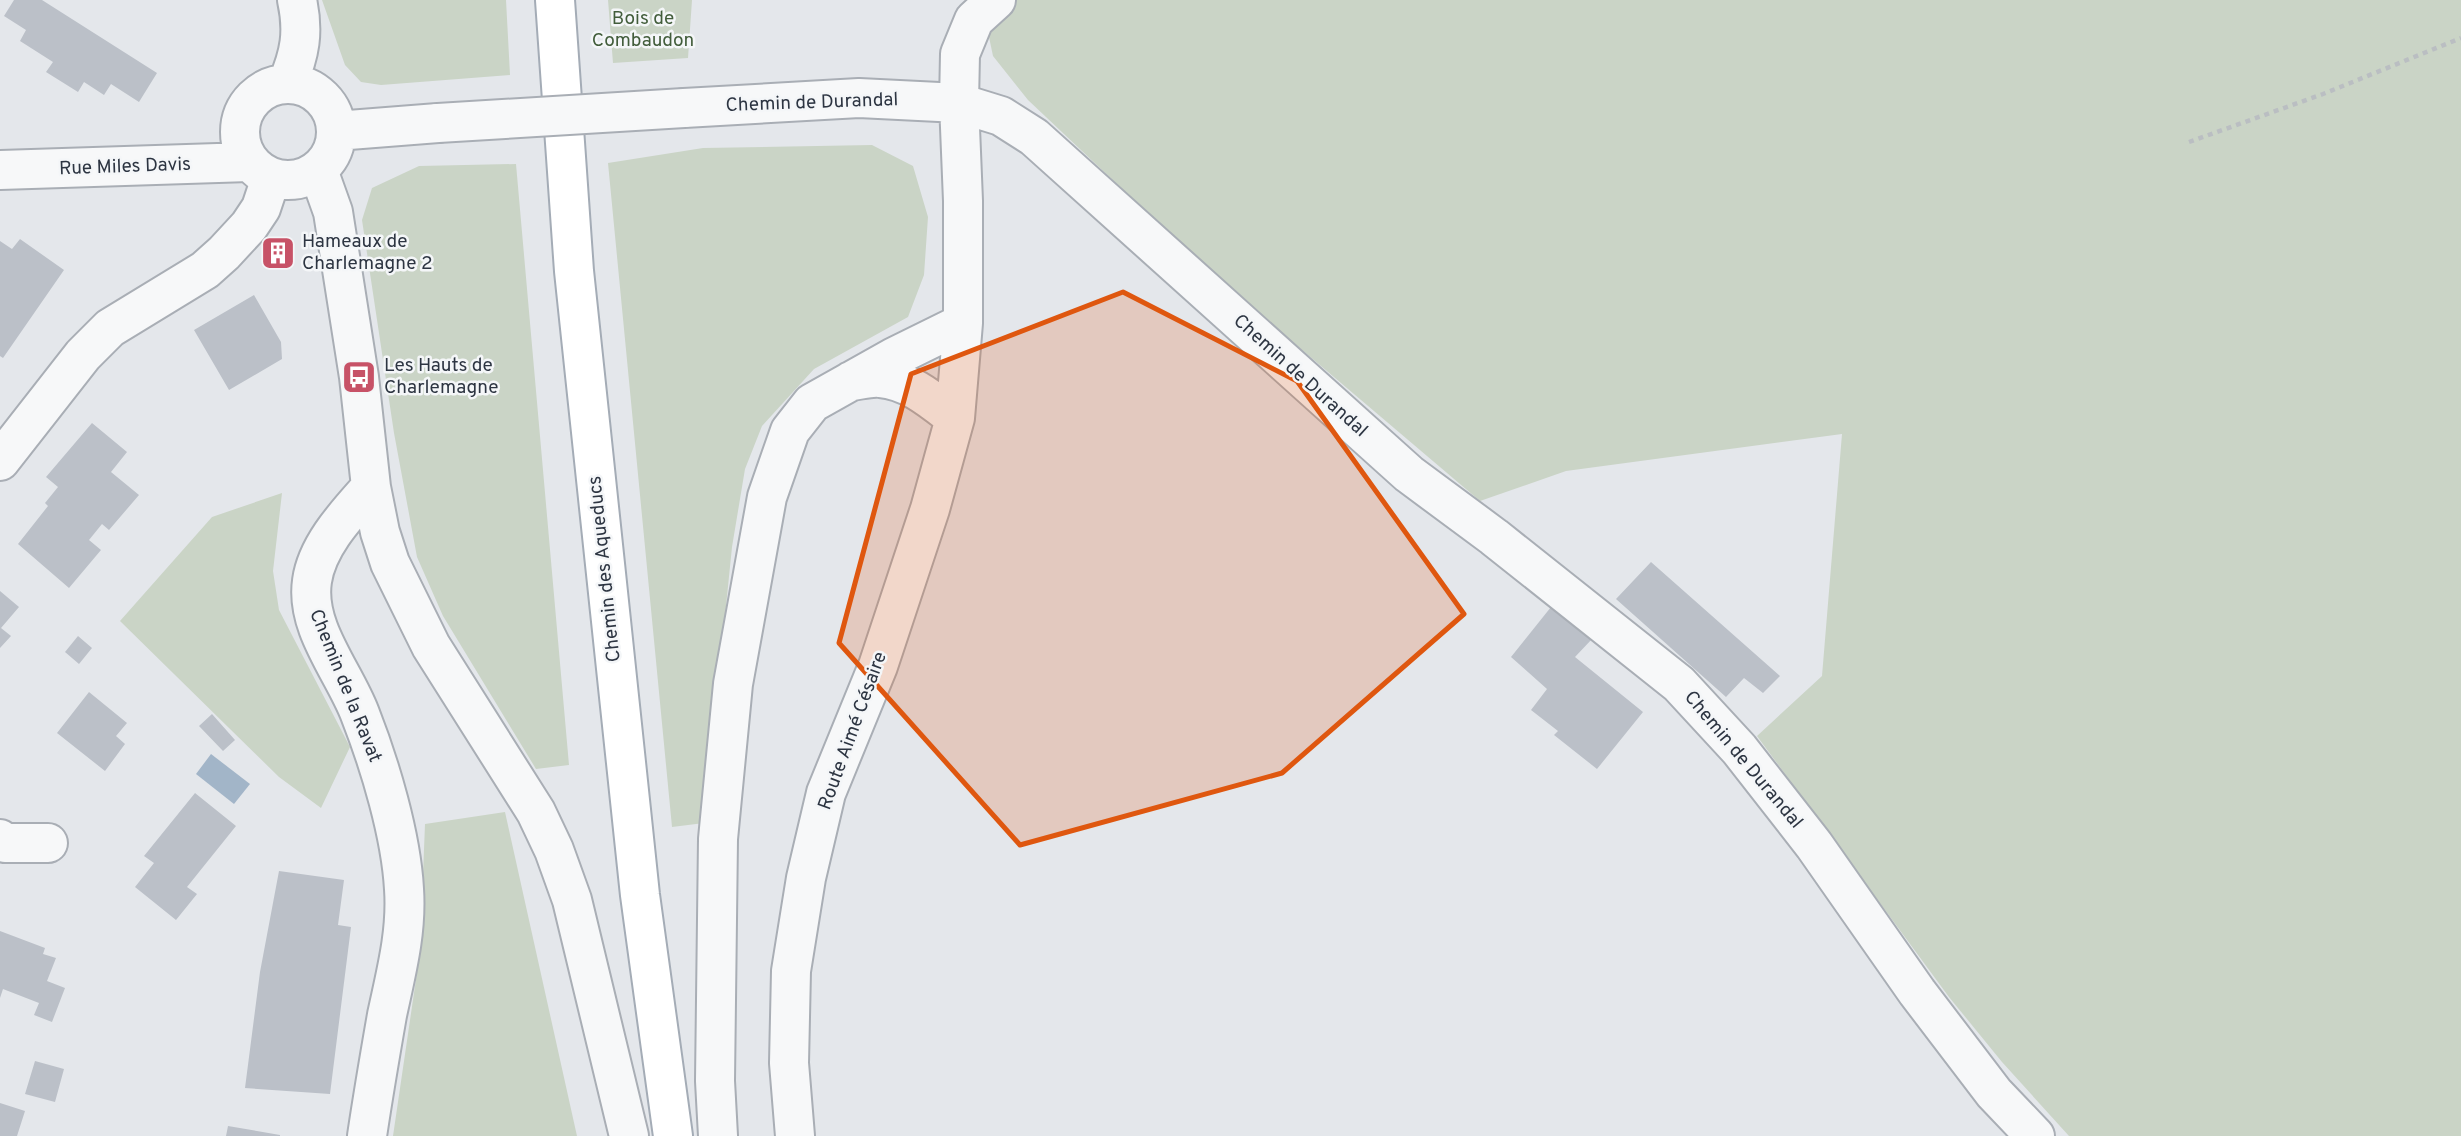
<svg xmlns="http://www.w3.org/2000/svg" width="2461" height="1136" font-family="Overpass,sans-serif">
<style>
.green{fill:#cad4c6}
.water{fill:#a2b5c8}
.building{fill:#bbc0c8}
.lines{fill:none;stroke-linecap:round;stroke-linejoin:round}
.minor-casing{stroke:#a9aeb5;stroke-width:42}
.major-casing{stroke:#a4acb6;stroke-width:42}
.path{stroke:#babec2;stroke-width:4.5;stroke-dasharray:5 5;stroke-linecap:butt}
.minor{stroke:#f7f8f9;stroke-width:38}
.major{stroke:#fff;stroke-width:38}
.minor-bridge-casing{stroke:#a9aeb5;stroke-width:42;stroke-linecap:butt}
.minor-bridge{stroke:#f7f8f9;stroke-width:38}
.marked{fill:#df570f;fill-opacity:0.2;stroke:#df570f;stroke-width:5;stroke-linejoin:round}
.labels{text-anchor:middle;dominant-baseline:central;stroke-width:5;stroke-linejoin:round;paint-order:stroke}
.park-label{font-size:19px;fill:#425d3b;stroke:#f4f6f8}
.street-label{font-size:19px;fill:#2d3542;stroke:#f4f6f8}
.poi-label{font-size:19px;fill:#2d3542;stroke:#f4f6f8;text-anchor:start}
</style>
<rect width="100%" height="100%" fill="#e4e7eb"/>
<path class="green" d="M322,0h184l4,75 -129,10 -20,-3 -16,-17z
M608,0h84l-4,58 -75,5z
M1016,0h1445v1136h-392l-67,-74 -53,-65 -192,-261 65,-60 20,-242 -276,37 -86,30 -272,-231 -180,-170 -35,-44 -4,-19 5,-17z
M872,145l41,21 15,51 -4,58 -16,42 -94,52 -52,57 -17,43 -13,78 -28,276 -32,4 -64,-664 95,-15z
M516,164l53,601 -33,4 -93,-153 -26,-59 -23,-124 -32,-213 10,-32 47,-22z
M282,493l-9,78 6,39 71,137 -29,61 -42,-31 -159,-156 92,-104z
M505,812l72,324h-184l27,-184 5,-128z"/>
<path class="water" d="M211,754l39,30 -16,20 -38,-30z"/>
<path class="building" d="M14,0h28l115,73 -18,29 -28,-18 -7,11 -20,-13 -6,10 -32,-20 7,-10 -33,-21 6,-11 -22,-14z
M20,239l44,31 -61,88 -3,-2v-115l12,8z
M275,240l16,17 -10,9 -16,-18z
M254,295l27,47 1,17 -53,31 -35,-60z
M92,423l35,29 -16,20 28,23 -30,35 -7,-6 -13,16 12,10 -32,38 -51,-44 30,-38 -3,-3 13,-16 -12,-10z
M1651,562l129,114 -17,17 -19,-15 -18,19 -110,-98z
M0,591l19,16 -18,21 10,8 -11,12z
M1551,607l41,32 -17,18 68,55 -46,57 -43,-34 4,-4 -27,-21 16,-21 -36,-32z
M78,636l14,12 -13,16 -14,-12z
M89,692l38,31 -11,13 9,8 -20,27 -48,-38z
M212,714l23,26 -12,11 -24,-25z
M195,793l41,33 -49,61 10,7 -21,26 -41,-33 19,-24 -10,-7z
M279,871l65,9 -6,45 13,2 -21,167 -85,-6 15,-116z
M0,931l45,17 -2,6 13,4 -9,23 18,7 -13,34 -18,-7 5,-12 -36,-14 -3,9z
M35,1061l29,8 -9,33 -30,-8z
M0,1103l25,8 -8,25h-17z
M228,1126l52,9v1h-54z"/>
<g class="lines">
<g class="minor-casing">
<path id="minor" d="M240 132a48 48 0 1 1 96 0a48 48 0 1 1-96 0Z
M287,84c13,-30 17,-52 10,-84
M684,108l175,-10 100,5 42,13 33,21 375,337 85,63 185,147 60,65 75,96 103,147 77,101 41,43
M336,131l102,-8
M0,170l249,-8
M318,170l15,42 26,165 12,110 9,45 10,31 41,83 105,166 18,38 18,50 57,236
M851,381c9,-1 20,-4 29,-3 29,2 53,23 75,40
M0,461l83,-106 27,-27 95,-58 19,-17 25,-27 12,-18 10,-30
M0,839l5,4h43
M367,1136c6,-40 13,-81 20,-121 9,-42 20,-83 17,-126 -3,-54 -24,-124 -44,-175 -16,-42 -55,-86 -48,-133 5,-36 36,-68 59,-94
M718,1136l-3,-55 3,-242 15,-155 34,-187 23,-66 22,-28 82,-46 69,-34
M795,1136l-6,-73 2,-92 15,-93 20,-85 52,-127 52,-157 25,-91 8,-95v-122l-4,-98 1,-49 14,-34 22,-20"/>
</g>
<g class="major-casing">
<path id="major" d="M555,0l19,271 66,624 33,241"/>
</g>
<path class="path" d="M2189,142l134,-48 138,-56"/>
<use href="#minor" class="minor"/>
<use href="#major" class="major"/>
<g class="minor-bridge-casing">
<path id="minor-bridge" d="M438,123l246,-15"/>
</g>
<use href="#minor-bridge" class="minor-bridge"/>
</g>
<path class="marked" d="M1123,292l174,89 167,233 -182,159 -262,72 -181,-202 72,-269z"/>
<defs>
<g id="building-square" transform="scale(1.75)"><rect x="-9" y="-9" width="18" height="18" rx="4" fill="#c75267" stroke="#f4f6f8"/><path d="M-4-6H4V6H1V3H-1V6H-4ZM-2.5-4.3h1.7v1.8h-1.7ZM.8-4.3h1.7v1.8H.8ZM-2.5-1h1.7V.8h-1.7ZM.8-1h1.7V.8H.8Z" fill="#fff"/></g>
<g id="bus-square" transform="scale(1.75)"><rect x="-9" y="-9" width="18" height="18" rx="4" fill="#c75267" stroke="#f4f6f8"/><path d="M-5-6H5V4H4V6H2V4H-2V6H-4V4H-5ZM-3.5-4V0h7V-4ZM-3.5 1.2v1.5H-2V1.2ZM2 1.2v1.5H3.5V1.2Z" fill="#fff"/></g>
</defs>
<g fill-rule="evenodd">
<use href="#building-square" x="278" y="253"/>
<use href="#bus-square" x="359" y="377"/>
</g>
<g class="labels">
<g class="park-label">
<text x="643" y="19">Bois de<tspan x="643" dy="22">Combaudon</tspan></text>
</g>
<g class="street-label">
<text transform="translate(812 103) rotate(-2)">Chemin de Durandal</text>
<text transform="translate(125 167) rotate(-2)">Rue Miles Davis</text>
<text transform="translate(1300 376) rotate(42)">Chemin de Durandal</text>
<text transform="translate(605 569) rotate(-96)">Chemin des Aqueducs</text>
<text transform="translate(345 686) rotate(68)">Chemin de la Ravat</text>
<text transform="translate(853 731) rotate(-70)">Route Aimé Césaire</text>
<text transform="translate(1743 760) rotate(50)">Chemin de Durandal</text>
</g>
<g class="poi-label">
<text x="302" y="242">Hameaux de<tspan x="302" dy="22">Charlemagne 2</tspan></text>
<text x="384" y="366">Les Hauts de<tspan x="384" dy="22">Charlemagne</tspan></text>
</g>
</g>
</svg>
